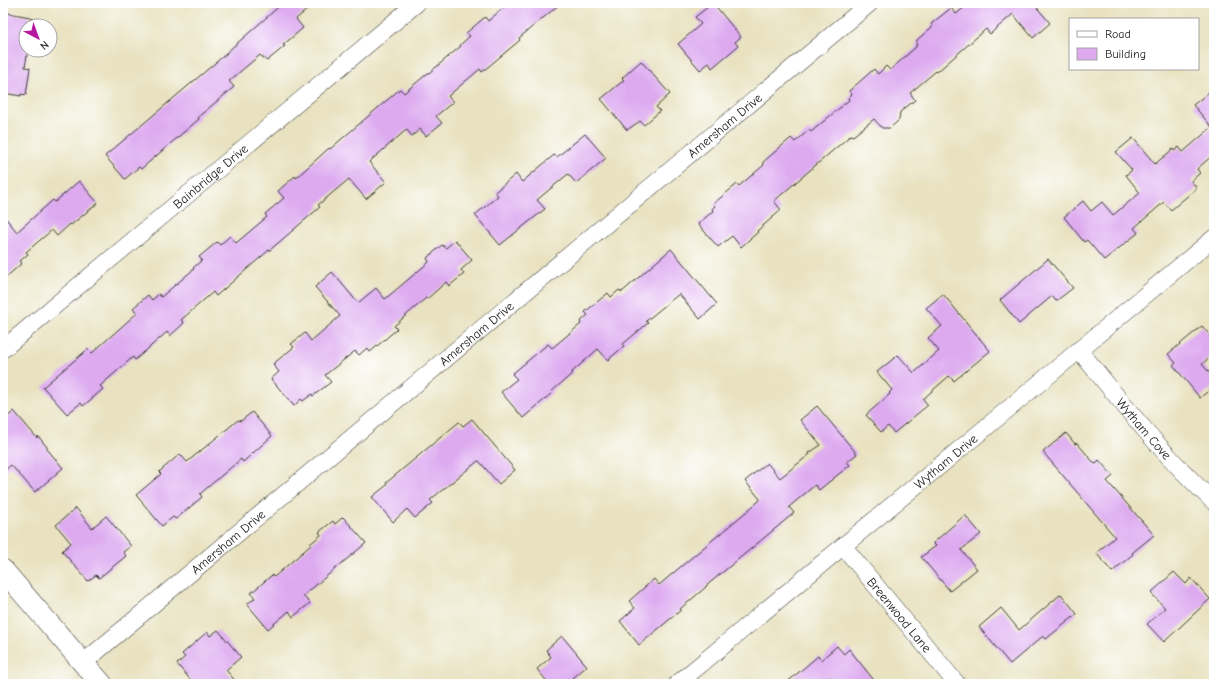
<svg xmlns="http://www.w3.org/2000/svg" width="1217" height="687" font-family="'Comic Neue',sans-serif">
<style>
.building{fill:#ddaaf0}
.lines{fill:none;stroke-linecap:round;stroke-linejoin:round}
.minor-casing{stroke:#3b3a35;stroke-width:18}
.tertiary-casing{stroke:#3b3a35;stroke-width:22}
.minor{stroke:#fff;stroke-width:17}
.tertiary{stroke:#fff;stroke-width:21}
.labels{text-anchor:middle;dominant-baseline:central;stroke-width:3.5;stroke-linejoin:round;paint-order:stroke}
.street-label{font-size:13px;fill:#1c1c1c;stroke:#fff}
</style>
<rect width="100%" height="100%" fill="#fff"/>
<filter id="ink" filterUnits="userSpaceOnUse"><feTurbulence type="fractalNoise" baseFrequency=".025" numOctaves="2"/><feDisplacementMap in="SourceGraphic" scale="8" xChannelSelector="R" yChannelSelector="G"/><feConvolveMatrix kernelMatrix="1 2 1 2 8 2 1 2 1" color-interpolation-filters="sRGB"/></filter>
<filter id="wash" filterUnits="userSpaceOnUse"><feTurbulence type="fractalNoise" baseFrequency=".012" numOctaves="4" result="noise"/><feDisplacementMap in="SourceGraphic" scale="16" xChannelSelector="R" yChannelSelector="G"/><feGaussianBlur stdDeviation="0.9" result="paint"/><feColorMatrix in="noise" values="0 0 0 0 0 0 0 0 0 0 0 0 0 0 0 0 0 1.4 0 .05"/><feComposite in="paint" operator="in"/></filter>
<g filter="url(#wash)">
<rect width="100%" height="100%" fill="#e8e2c0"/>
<g id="blocks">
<path class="building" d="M283,3h32l-19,16 7,9 -20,17 2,1 -18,15 -7,-6 -31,26 5,6 -36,30 1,2 -58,50 -2,-2 -14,12 -20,-23 122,-103h-1z
M509,3h52l-42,35 1,2 -38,32 -2,-3 -32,27 5,6 -17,14 6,7 -16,13 -6,-7 -8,7 -5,-6 -2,1 -36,31 17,20 -20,17 -17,-20 -31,26 2,2 -50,43h-1l-53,46 -3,-4 -32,28 3,3 -14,13 -3,-4 -32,28 -2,-3 -33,29 3,3 -8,7 -12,10 -2,-3 -14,11 -24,-27 45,-38 4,4 45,-40 -4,-5 15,-13 4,5 7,-6 2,3 33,-28 -1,-1 9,-8 -3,-3 18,-15 3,3 10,-9 6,7 31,-26 -2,-3 19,-16 -6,-7 17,-15 1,2 33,-30 1,1 70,-60 4,4 24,-20h1l32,-27 -1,-1 10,-9 -4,-3 19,-16 3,4z
M713,3l28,34 -6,5 3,4 -26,22 -3,-5 -9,7 -22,-26 23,-20 -6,-7z
M970,3h63l17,20 -17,15 -20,-24 -23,20 -4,-5 -49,43 -1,-1 -26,22 5,7 -15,12 -1,8 -9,8h-8l-8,-9 -21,17 -2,-1 -77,66 7,9 -24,21 1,1 -17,15 -9,-11 -14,11 -20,-23 15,-13 -1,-2 3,-3 -2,-2 24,-20 2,2 25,-21 -1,-3 28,-24 4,4 14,-12 2,2 38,-32 -1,-2 4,-4 -3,-3 25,-22 4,5 8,-8 4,4 26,-23 1,-7 16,-14 -2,-2 20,-16 5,6z
M3,12l27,5 -1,1 4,1 -1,7h-6v24h2l-3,17 5,1 -4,27 -5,-1v2l-18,-3z
M641,61l29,33 -14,13 4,4 -16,14 -4,-4 -13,9 -26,-31 23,-19 -2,-2z
M1214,88v66l-17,15 3,4 -9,8 6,7 -26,22 -7,-8 -30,26 4,5 -34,27 -17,-20 -3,2 -20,-25 19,-16 8,10 11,-9 11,13 27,-22 -14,-18 6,-5 -16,-18 17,-14 22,26 18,-15 1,2 5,-4 4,5 29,-25 -19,-22z
M585,134l21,24 -30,25 -8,-9 -31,26 8,9 -45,36 -25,-30 23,-19 -3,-4 21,-18 6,8 32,-27 3,2z
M79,181l19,22 -27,22 -1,-1 -13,12 -5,-6 -26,22 2,2 -8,7 2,2 -19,17v-65l14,17 36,-32 2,2z
M455,240l17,20 -11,10 3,4 -15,12 -3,-4 -19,17 -1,-1 -32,28 3,3 -27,23 -3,-4 -8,7 -4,-4 -30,24 6,7 -18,14 -1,-2 -9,7 -2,-2 -7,7 -23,-27 8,-7 -6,-8 21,-17 -3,-3 14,-11 6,8 29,-25 -25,-29 17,-15 26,31 18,-15 9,11 44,-37 -2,-4 15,-13 4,3z
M671,249l46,55 -17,15 -21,-25 -33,27 2,2 -25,21 1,2 -16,14 -10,-11 -26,23 1,1 -22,19 1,1 -29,25 -22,-26 16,-13 -5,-5 36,-30 4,4 29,-24 -1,-2 8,-7 -3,-3 23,-19 3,4 8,-7 3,2z
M1048,259l25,29 -17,13 -4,-5 -33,28 -19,-24z
M943,294l47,57 -36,30 -5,-5 -26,23 5,6 -34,28 -6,-7 -7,6 -15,-17 24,-21 -1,-1 3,-3 -15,-18 21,-17 16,18 25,-22 -11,-13 14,-12 -16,-18z
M1202,326l12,14v14l-12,10 12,14v8l-14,12 -27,-33 3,-2 -8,-9z
M817,406l40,48 -10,8 3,3 -31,25 -4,-5 -26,22 5,6 -88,73v1l-26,22 1,1 -42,35 -19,-24 15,-13 -6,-7 25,-22 5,6 100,-84 1,-2 -15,-18 22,-18 13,15 30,-24 -1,-1 12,-8 -21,-25z
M14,411l23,27 1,-2 9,11v2l16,19 -28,24 -24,-27 -8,7v-51z
M252,412l20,24 -29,26 -2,-3 -33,28 -8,7 2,3 -26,22 -3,-2 -11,9 -26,-31 25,-21 -2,-2 21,-18 7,8 51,-42 3,1z
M472,419l43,51 -16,14 -20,-23h-1l-48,39 3,3 -18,15 -8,-9 -14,13 -21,-25 15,-12 -1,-2 73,-61 4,4z
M1066,433l9,11 2,-1 18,21 4,-4 14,16 -6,5 47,54 -22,18 1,1 -21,18 -16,-19 19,-16 -72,-85z
M76,508l16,20 14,-12 25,30 -8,6 3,4 -27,22 -3,-3 -8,6 -26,-30 9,-8 -15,-18z
M965,515l16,19 -20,16 16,19 -27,22 -29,-34 15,-11 -3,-3z
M343,517l23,26 -63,53 7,7 -17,14 -4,-6 -21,18 -21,-25 8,-6 -4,-5 21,-18 2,2 37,-32 -1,-1 11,-9 -2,-3 14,-11 2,3z
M1174,572l12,12 5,-6 19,21 -46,43 -17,-18 18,-16 -14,-15z
M1061,594l16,20 -31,25 -3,-3 -33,28 -31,-37 22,-19 18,22z
M218,630l23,27 -15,13 12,14h-44l-17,-20 8,-7 -3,-3 25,-22 3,4z
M562,636l25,30 -21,18h-17l-12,-15 14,-12 -5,-7z
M837,646l7,8 5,-5 28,35h-41l-5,-7 -8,7h-38l33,-28 3,4z"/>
</g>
</g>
<g filter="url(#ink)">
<use href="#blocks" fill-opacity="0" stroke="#3b3a35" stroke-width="1"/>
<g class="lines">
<g class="minor-casing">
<g id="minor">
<path id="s1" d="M3,349l414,-346"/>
<path id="s2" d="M1079,350c43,53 85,106 135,152"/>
<path id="s3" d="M843,546l114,138"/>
<path id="s4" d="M83,663l787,-660"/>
<path id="s5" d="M677,684l537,-446"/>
</g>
</g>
<g class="tertiary-casing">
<path id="tertiary" d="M3,570l80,93 19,21"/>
</g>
<use href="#minor" class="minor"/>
<use href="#tertiary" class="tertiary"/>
</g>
</g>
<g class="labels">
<g class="street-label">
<text stroke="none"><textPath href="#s4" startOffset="837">Amersham Drive</textPath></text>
<text stroke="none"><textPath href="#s1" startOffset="270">Bainbridge Drive</textPath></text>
<text stroke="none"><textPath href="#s4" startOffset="513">Amersham Drive</textPath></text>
<text stroke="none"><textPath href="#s2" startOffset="102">Wytham Cove</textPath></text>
<text stroke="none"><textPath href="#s5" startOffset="349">Wytham Drive</textPath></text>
<text stroke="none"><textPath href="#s4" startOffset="189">Amersham Drive</textPath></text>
<text stroke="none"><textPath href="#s3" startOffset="89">Breenwood Lane</textPath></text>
</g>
</g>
<rect width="1217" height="687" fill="none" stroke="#fff" stroke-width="16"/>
<rect x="1069" y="18" width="130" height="52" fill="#ffffff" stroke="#a4a4a4"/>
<rect x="1077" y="31" width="20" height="6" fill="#ffffff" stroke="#a4a4a4"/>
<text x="1105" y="38" font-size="12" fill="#1c1c1c">Road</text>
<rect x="1077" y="48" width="20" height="12" fill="#ddaaf0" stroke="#a4a4a4"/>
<text x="1105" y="58" font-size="12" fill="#1c1c1c">Building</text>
<g transform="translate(38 38) rotate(139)"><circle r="19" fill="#ffffff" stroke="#a4a4a4"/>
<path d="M0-3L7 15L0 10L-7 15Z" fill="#b5179e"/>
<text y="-6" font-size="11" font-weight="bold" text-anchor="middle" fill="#1c1c1c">N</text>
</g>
</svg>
